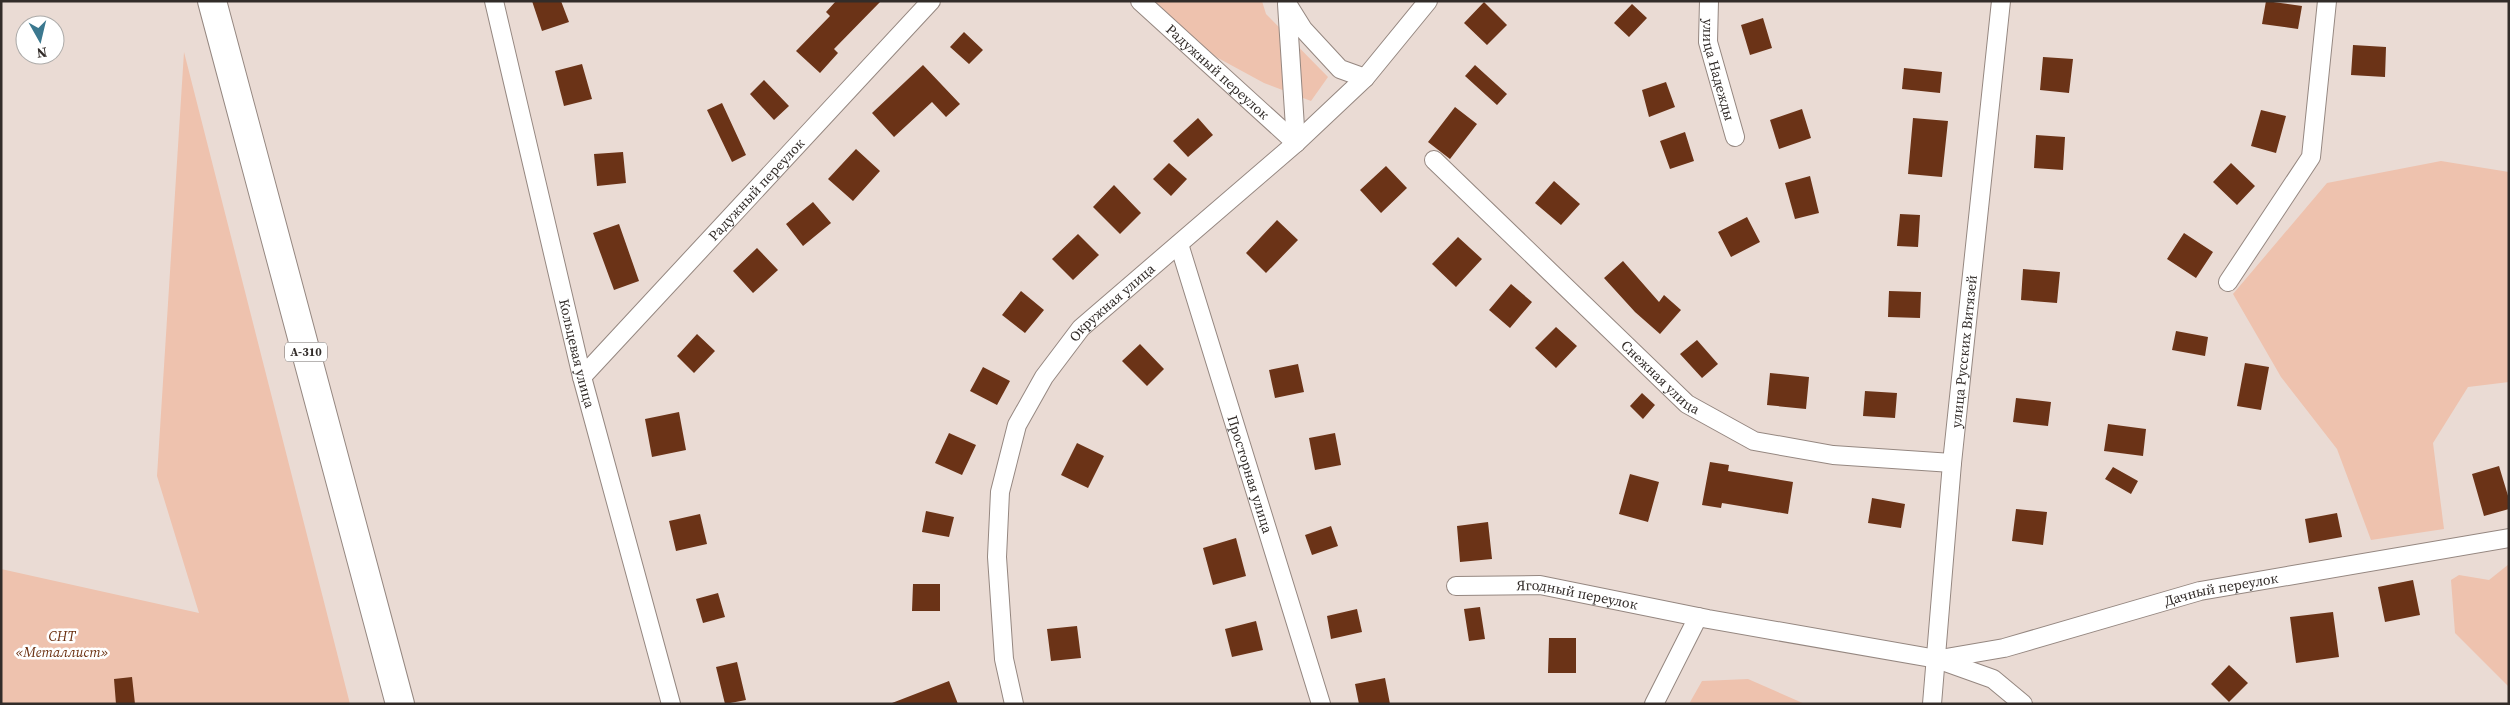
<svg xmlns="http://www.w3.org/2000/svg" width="2510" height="705" font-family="'Source Serif 4',serif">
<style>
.green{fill:#eec2ae}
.building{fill:#6b3317}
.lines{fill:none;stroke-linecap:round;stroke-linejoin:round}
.street-casing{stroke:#958780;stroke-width:20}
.highway-casing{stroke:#958780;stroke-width:30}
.street{stroke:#fff;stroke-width:18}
.highway{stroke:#fff;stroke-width:28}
.labels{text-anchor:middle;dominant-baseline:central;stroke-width:5;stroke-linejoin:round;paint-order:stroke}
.shield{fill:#fff;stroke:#706b69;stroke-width:1}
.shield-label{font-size:12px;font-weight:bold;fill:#322c29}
.street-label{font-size:14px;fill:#322c29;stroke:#fff}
.park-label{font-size:14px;font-style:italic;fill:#6b3010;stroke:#fff}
</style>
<rect width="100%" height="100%" fill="#eadbd4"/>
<path class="green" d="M1133,1h129l4,13 62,63 -17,24 -47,-18 -46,-25z
M184,52l166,652h-349v-135l198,44 -42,-137z
M2441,161l68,11v210l-41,5 -35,56 11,86 -73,11 -34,-91 -56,-72 -48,-83 94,-111z
M2509,564v123l-54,-54 -4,-53 8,-5 30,5z
M1748,679l57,25h-116l13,-23z"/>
<path class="building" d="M532,1h29l8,21 -27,9z
M836,1h45l-47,48 4,4 -18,20 -24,-22 34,-35 -4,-4z
M2266,1l36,5 -4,23 -36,-5z
M1484,2l23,23 -20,20 -23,-22z
M1632,4l15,14 -18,19 -15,-14z
M1763,18l9,30 -22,7 -9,-30z
M964,32l19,18 -14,14 -19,-17z
M2353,45l33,2 -1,30 -34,-2z
M2043,57l30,2 -4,34 -29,-3z
M582,64l10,35 -28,7 -9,-35z
M923,65l37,39 -14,13 -14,-15 -38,35 -22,-24z
M1475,65l32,29 -10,11 -32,-29z
M1904,68l38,4 -2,21 -38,-4z
M764,80l25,26 -15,14 -24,-26z
M1666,82l9,25 -26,10 -7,-27z
M722,103l24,52 -14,7 -25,-52z
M1455,107l22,17 -27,35 -22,-17z
M1802,109l9,29 -32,11 -9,-29z
M2261,110l25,6 -10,37 -25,-7z
M1198,118l15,17 -25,22 -15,-16z
M1913,118l35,3 -6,56 -34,-3z
M1685,132l9,29 -24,8 -10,-28z
M2036,135l29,2 -2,33 -29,-2z
M856,149l24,22 -27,30 -25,-22z
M623,152l3,31 -29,3 -3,-32z
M1169,163l18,16 -16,17 -18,-17z
M2231,163l24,23 -18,19 -24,-23z
M1386,166l21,22 -26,25 -21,-23z
M1810,176l9,37 -24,6 -10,-36z
M1554,181l26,23 -19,21 -26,-22z
M1114,185l27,28 -21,21 -27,-27z
M813,202l18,21 -28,23 -17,-22z
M1900,214l20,1 -2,32 -21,-1z
M1747,217l13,25 -29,15 -13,-25z
M1277,220l21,20 -32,33 -20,-20z
M619,224l20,57 -25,9 -21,-57z
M2184,233l29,19 -17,26 -29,-19z
M1078,234l21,21 -26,25 -21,-21z
M1458,237l24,22 -26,28 -24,-23z
M757,248l21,22 -25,23 -20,-22z
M1623,261l36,41 5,-7 17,15 -21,24 -25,-22 -31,-34z
M2023,269l37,3 -3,31 -36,-3z
M1511,284l21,18 -22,26 -21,-18z
M1021,291l23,19 -19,23 -23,-18z
M1889,291l32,1 -1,26 -32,-1z
M1556,327l21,19 -21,22 -21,-20z
M2176,331l32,6 -3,19 -33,-6z
M697,334l18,17 -21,22 -17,-17z
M1697,340l21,24 -16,14 -22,-24z
M1140,344l24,25 -17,17 -25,-25z
M2245,363l24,4 -8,43 -24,-4z
M1298,364l6,28 -29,6 -6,-28z
M983,367l27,14 -13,24 -27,-14z
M1770,373l39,4 -3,32 -39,-4z
M1865,391l32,2 -2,25 -32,-2z
M1642,393l13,12 -12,14 -13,-13z
M2016,398l35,4 -3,24 -35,-4z
M679,412l7,38 -34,7 -7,-38z
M2108,424l38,5 -3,27 -39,-5z
M949,433l27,12 -14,30 -27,-12z
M1335,433l6,32 -26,5 -6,-32z
M1077,443l27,13 -16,32 -27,-13z
M1710,462l19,3 -1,6 65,11 -5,32 -66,-11 -1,5 -19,-3z
M2499,466l10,33v10l-25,7 -12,-42z
M2113,467l25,14 -7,13 -26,-15z
M1630,474l29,8 -11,40 -29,-8z
M1872,498l33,6 -4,24 -33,-5z
M2016,509l31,3 -4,33 -31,-4z
M926,511l28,6 -5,20 -27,-5z
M2337,513l5,24 -33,6 -4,-24z
M700,514l7,30 -31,7 -7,-30z
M1488,522l4,37 -32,3 -3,-36z
M1331,526l7,20 -26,9 -7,-20z
M1236,538l10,38 -33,9 -10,-37z
M2413,580l7,35 -35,7 -7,-35z
M913,584h27v27h-28z
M718,593l7,24 -22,6 -7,-24z
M1480,607l5,32 -16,2 -5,-32z
M1357,609l5,23 -31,7 -4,-23z
M2333,612l6,45 -43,6 -6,-46z
M1256,621l7,29 -31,7 -7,-28z
M1077,626l4,32 -30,3 -4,-32z
M1549,638h27v35h-28z
M737,662l9,38 -21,4 -9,-37z
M2229,665l19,18 -19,19 -18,-18z
M132,677l3,27h-19l-2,-25z
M1385,678l5,26h-31l-4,-20z
M949,681l9,23h-65l-1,-1z"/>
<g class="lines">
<g class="street-casing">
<g id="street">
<path id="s1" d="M494,1l88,376 89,327"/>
<path id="s2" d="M1140,1l156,142"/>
<path id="s3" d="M1709,1l-1,41 27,95"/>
<path d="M1287,4l9,139"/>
<path d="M1288,5l15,24 37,40 25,9"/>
<path id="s4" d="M1434,160l253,244 67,37 79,14 119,8"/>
<path id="s5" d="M1179,244l142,460"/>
<path d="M2228,282l83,-125 16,-156"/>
<path id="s6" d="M582,377l349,-376"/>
<path id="s7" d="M1456,586l84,-1 168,34 229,40 56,20 30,25"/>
<path id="s8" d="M1940,659l64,-11 196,-57 309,-53"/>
<path id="s9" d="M1014,704l-10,-45 -7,-102 3,-65 17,-67 27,-48 37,-49 215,-185 69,-65 63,-77"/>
<path d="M1654,704l44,-87"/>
<path id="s10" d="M1932,704l20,-241 49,-462"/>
</g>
</g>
<g class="highway-casing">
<path id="highway" d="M212,1l188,703"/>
</g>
<use href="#street" class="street"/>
<use href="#highway" class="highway"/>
</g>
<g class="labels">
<rect class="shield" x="285" y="342.5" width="42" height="19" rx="4"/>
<g class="shield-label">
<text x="306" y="352">А-310</text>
</g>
<g class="street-label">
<text stroke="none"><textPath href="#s3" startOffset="70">улица Надежды</textPath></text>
<text stroke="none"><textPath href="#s2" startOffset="105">Радужный переулок</textPath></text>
<text stroke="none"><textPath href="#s6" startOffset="256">Радужный переулок</textPath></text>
<text stroke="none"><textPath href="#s9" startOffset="439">Окружная улица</textPath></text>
<text stroke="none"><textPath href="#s10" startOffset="354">улица Русских Витязей</textPath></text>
<text stroke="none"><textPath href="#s1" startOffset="362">Кольцевая улица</textPath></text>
<text stroke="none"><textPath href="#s4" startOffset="314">Снежная улица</textPath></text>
<text stroke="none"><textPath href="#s5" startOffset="241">Просторная улица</textPath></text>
<text stroke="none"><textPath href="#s8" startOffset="290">Дачный переулок</textPath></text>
<text stroke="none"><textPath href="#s7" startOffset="122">Ягодный переулок</textPath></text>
</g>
<g class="park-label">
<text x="62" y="636">СНТ<tspan x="62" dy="16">«Металлист»</tspan></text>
</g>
</g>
<rect width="2510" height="705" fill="none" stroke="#322c29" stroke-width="5"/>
<g transform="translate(40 40) rotate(172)"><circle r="24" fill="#ffffff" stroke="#adaba9"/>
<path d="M0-4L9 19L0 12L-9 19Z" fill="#3b788f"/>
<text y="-8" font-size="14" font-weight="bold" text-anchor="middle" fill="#322c29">N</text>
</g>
</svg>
